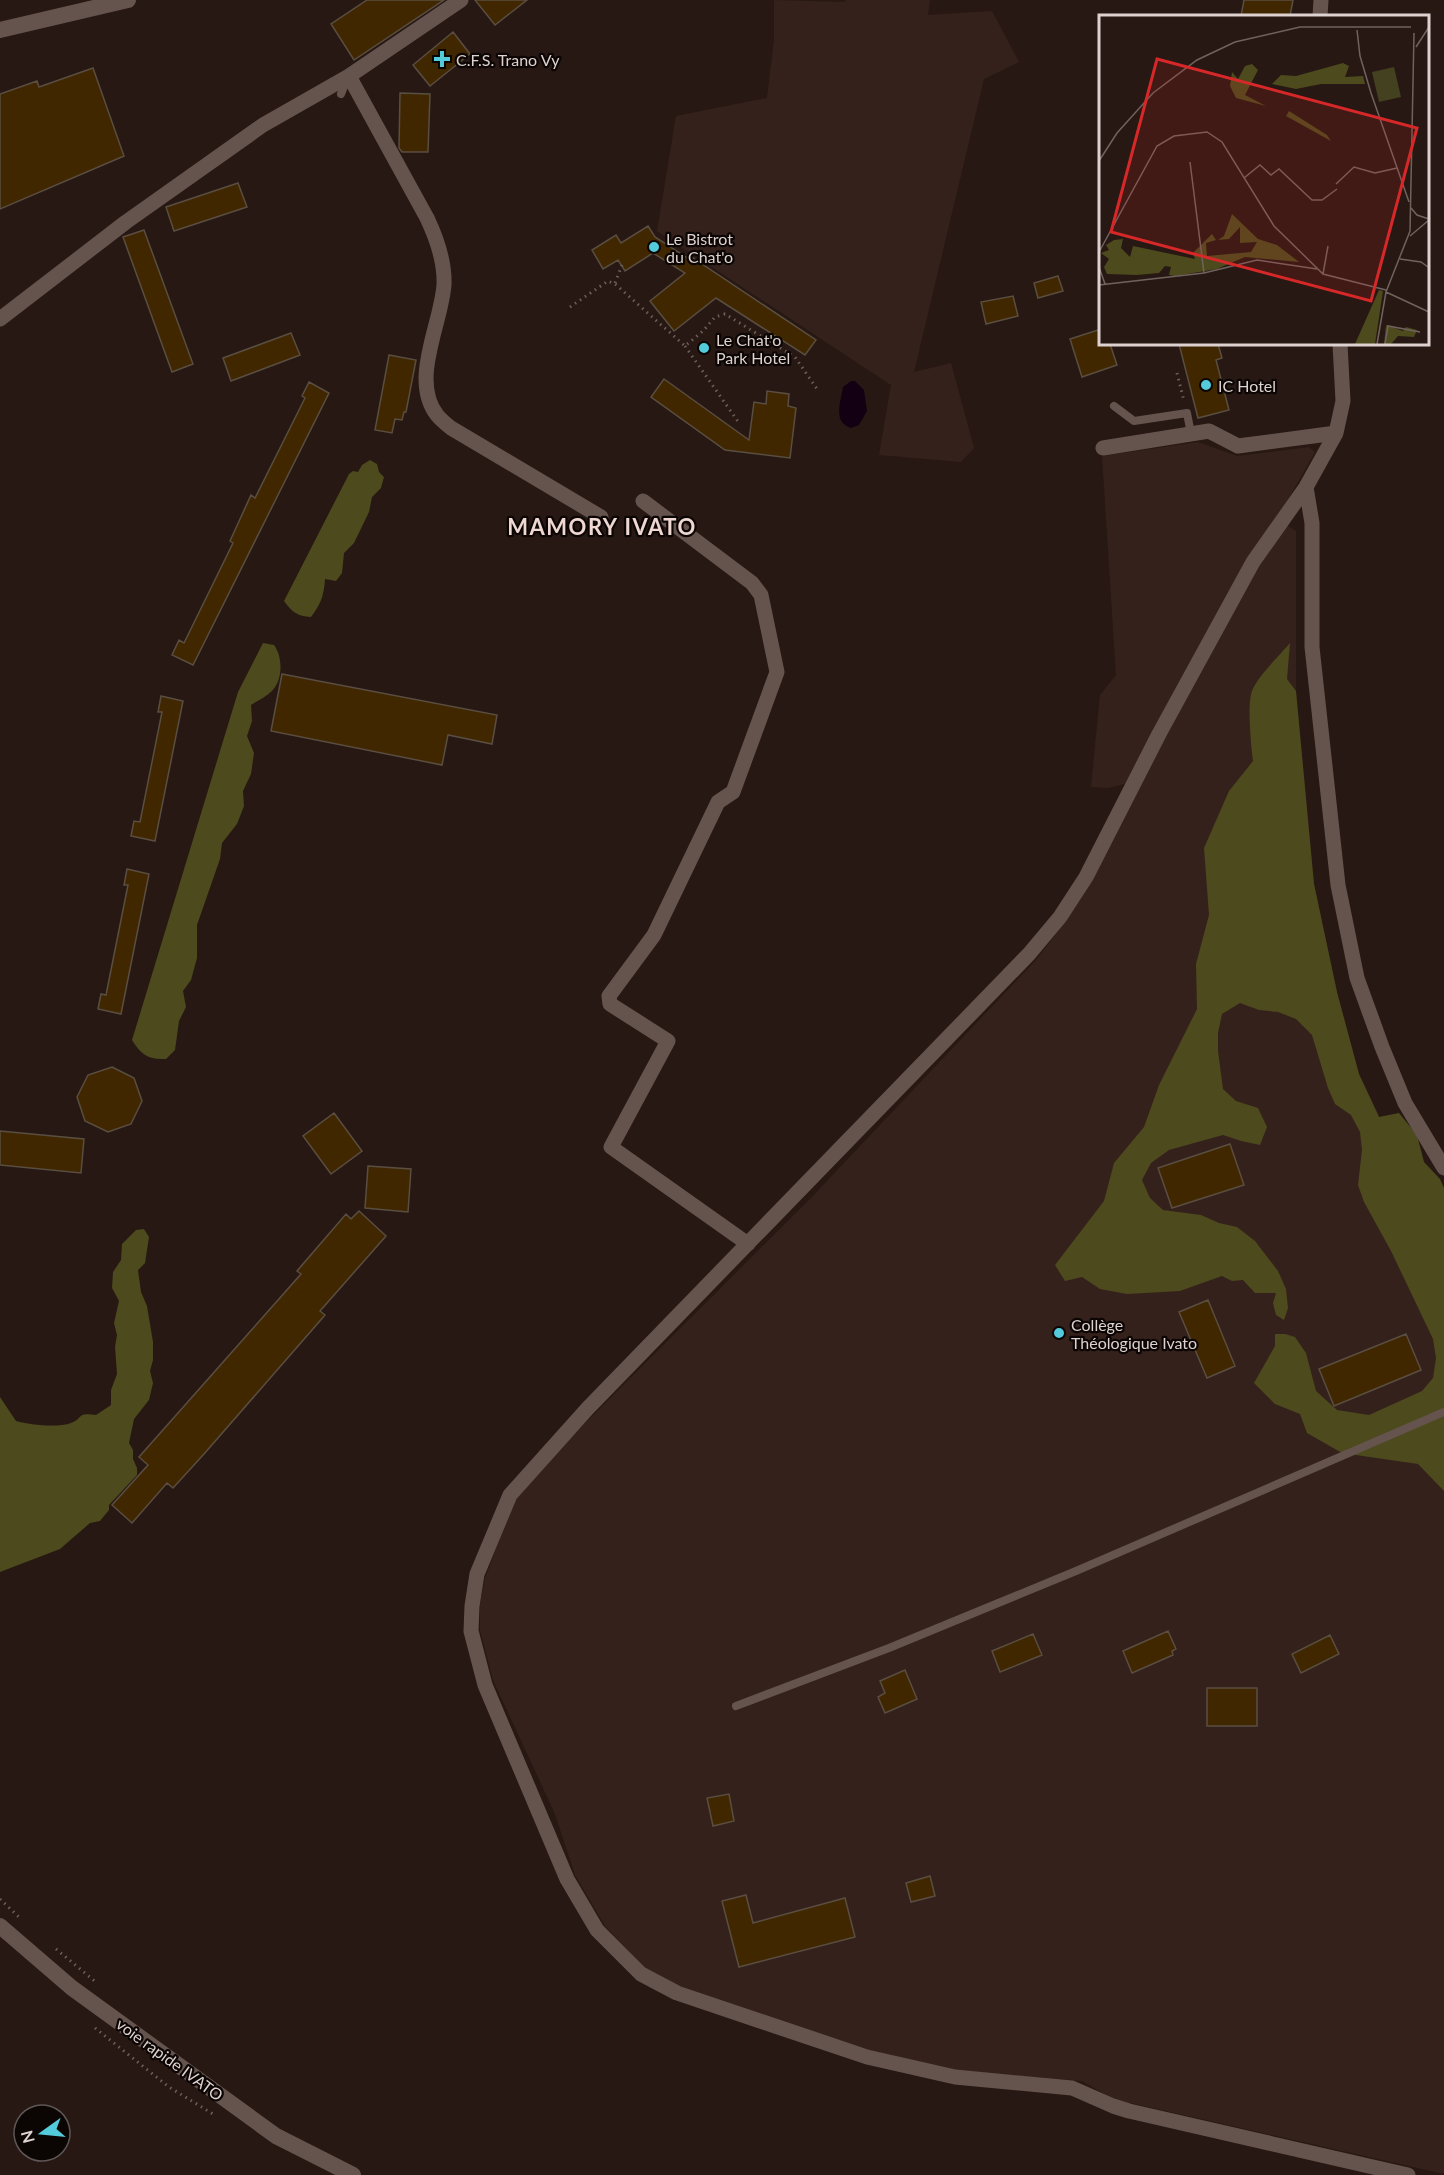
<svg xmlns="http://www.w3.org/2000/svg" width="1444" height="2175" font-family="Lato,sans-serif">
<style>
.built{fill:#35211b}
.forest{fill:#4d4a1d}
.water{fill:#130012}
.building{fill:#412700;stroke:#594e41;stroke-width:1.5}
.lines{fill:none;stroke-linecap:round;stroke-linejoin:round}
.path{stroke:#6d5f5b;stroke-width:3;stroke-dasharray:1.5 4.5;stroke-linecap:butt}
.service{stroke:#65534e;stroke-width:8}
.minor{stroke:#65534e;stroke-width:15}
.secondary{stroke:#65534e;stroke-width:16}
.poi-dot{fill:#53cbdb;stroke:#0b0504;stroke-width:2}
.labels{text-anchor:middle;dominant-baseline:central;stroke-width:4.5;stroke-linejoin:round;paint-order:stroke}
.poi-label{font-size:16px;fill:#ddd2cf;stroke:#0b0504;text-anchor:start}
.street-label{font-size:16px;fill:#ddd2cf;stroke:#0b0504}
.district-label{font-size:22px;font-weight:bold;letter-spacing:1.5px;fill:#eed8d1;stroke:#0b0504}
.inset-road{fill:none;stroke:#70625e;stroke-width:1.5}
.view{fill:#d62828;fill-opacity:0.15;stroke:#d62828;stroke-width:3}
.inset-edge{fill:none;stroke:#ddd2cf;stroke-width:3}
</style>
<rect width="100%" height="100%" fill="#271813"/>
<path class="built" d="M774,0l71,2 1,-2h84l-2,15 64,-4 27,51 -35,17 -70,293 37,-9 23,85 -13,14 -82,-7 12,-70 -234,-154 19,-115 91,-18 7,-58z
M1198,442l39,14 72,-9 6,5 -38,67 19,12v160l18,193 23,108 22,82 85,177v923l-331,-75 -31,-18 -126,-10 -87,-21 -190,-62 -34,-20 -40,-42 -30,-51 -20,-61 -62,-134 -13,-50v-25l5,-27 28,-75 34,-42 263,-262 226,-239 29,-38 68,-124 -9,-14 -16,4 -17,-1 9,-92 16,-20 -14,-219z"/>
<path class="forest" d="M370,460l7,4 2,8 5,5 -3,11 -9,9 -3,15 -15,31 -10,10 -2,20 -6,8 -11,-2c-1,16 -4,25 -14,38 -14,-1 -19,-5 -27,-16l65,-127 4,-3 5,1 4,-7z
M263,643l11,2c9,12 9,35 -2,46 -6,6 -15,10 -21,14l1,16 -5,15 7,17 -3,21 -8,17 1,15 -7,18 -15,19 -2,16 -23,66v33l-6,22 -8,11 3,16 -7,14 -4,29 -9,9c-17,1 -25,-4 -34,-19l106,-348z
M1290,643l-3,36 9,12 18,193 23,108 22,82 20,43 20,-4 18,22 7,27 16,17 4,9v303l-26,-27 -76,-11 -35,-20 -7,-19 -25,-10 -21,-21 21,-37v-12h10l10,3 11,16 10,38 21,19 32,5 53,-24 11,-13 3,-20 -3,-19 -42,-88 -27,-49 -6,-17 4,-35 -2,-18 -9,-17 -16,-11 -7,-16 -16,-53 -16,-16 -18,-7 -19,-2 -19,-7 -18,11 -4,19v18l5,38 13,12 22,7 9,19 -7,18 -19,-4 -18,-6 -54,15 -18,13 -9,17 8,18 13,12 38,5 18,8 18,4 18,14 23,30 8,18 2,19 -4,12 -8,-5 -3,-12 3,-10h-21l-12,-13 -11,1 -10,-5 -42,15 -53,3 -27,-5 -18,-12 -17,4 -10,-16 49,-64 10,-38 30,-36 15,-42 38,-76 -1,-45 13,-49 -5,-67 25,-57 24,-30c-2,-15 -6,-57 -1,-70 5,-14 28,-36 38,-48z
M144,1229l5,8 -4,26 -7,7 3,22 6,14 6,36v18l-3,11 3,12 -4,17 -15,19 -5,24 4,7v9l4,9v7l-28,30v5l-9,11 -10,2 -30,26 -60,23v-175l16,24c14,4 42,7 55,2 13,-5 5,-11 25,-8l15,-10v-15l6,-16 -2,-27 2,-12 -3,-12 5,-22 -7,-13 1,-16 8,-12 1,-16 14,-14z"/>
<path class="water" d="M851,381h4l9,9 3,21 -8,14 -8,3c-19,-6 -10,-27 -8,-41z"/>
<path class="building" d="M367,0h77l-90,60 -23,-36z
M475,0h52l-32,25z
M1244,0h49l-3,16h-49z
M453,32l17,22 -40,32 -17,-21z
M93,68l31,88 -124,53v-115l37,-13 2,6z
M400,93l30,1 -2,58h-26l-3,-4z
M238,183l9,24 -73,24 -8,-24z
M648,226l7,11 34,22 1,-3 126,84 -11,15 -89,-57 -42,33 -24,-30 35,-28 -32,-20 -28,18 -7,-11 -15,9 -11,-19 24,-15 5,8z
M144,230l49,134 -21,8 -49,-135z
M1058,276l5,15 -25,7 -4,-15z
M1013,296l5,20 -32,8 -5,-22z
M1101,329v15h9l7,21 -35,12 -12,-38z
M291,333l9,22 -69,26 -8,-23z
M1179,344h39l4,14 -6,2 13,50 -31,8z
M389,355l27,5 -10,52h-2l-2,8 -7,-1 -3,14 -17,-3z
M664,379l85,61 5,-38 12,2 1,-13 22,3 -1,12 8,2 -6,50 -65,-8 -74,-53z
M309,382l20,11 -136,272 -21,-10 7,-15 5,3 49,-100 -3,-2 21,-46 4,3 50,-100 -3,-2z
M282,674l215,41 -5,29 -44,-9 -6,30 -171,-34z
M161,696l22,5 -28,140 -24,-5 3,-15 6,1 22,-110h-4z
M127,869l22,5 -28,140 -23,-5 3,-15 5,1 22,-110h-4z
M112,1067l22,11 8,23 -11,23 -23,8 -23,-11 -8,-24 11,-22z
M334,1113l28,38 -31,23 -28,-38z
M0,1131l84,8 -3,34 -81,-8z
M1230,1144l14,41 -72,23 -14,-40z
M368,1166l43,3 -3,43 -43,-4z
M359,1211l27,25 -66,75 5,4 -121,139 -31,34 -6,-5 -35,40 -20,-18 36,-40 -9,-8 162,-183 -4,-3 49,-57 5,5z
M1208,1300l27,66 -28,12 -28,-66z
M1406,1334l15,36 -87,36 -15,-37z
M1168,1631l8,18 -4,2 1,4 -41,18 -9,-22z
M1033,1634l9,21 -42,17 -8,-21z
M1330,1635l9,19 -38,19 -9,-19z
M905,1670l12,29 -32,14 -7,-16 7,-4 -5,-12z
M1207,1688h50v38h-50z
M729,1794l5,27 -21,5 -6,-28z
M930,1876l5,20 -24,6 -5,-19z
M746,1895l7,28 92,-25 10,39 -116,30 -17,-66z"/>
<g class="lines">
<path class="path" d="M615,283l7,-18
M570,307l38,-26 7,3 70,62 18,-15 12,-14 10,-3 70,43 22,32
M685,346l54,77
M1177,373l7,28
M0,1899l21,20
M56,1949l41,34
M95,2028l74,59 44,27"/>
<path class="service" d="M341,94l6,-15
M1114,406l20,15 53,-8 4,21
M736,1706l153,-58 187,-77 368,-159"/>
<path class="minor" d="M1320,16l1,-16
M349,76l78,142c10,21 18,44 17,67 -3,40 -34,95 -7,130 4,5 9,9 14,13l150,89
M0,319l126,-97 137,-97 86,-49 112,-76
M1340,344l3,57 -7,32 -30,54 -53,75 -94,172 -73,143 -26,40 -31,37 -441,454 -78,87 -33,79 -5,32 -1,25 14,54 82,194 30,51 44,44 36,19 190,64 88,20 117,11 41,18 16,5 279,64
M1103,448l106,-17 29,15 98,-13
M1306,487l6,36v124l26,238 19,93 25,69 23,56 39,65
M643,501l109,82 9,12 16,77 -44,120 -15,10 -64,133 -45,61 1,8 58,37 -57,106 137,97"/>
<path class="secondary" d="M0,30l128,-30
M0,1926l72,62 204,148 77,39"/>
</g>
<g class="poi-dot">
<path d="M439 50h6v6h6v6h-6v6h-6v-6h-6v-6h6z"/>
<circle cx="654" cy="247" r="6"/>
<circle cx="704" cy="348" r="6"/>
<circle cx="1206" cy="385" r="6"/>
<circle cx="1059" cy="1333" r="6"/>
</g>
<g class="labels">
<g class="poi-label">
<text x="456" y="59">C.F.S. Trano Vy</text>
<text x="666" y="238">Le Bistrot<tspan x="666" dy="18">du Chat'o</tspan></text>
<text x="716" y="339">Le Chat'o<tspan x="716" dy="18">Park Hotel</tspan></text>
<text x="1218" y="385">IC Hotel</text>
<text x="1071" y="1324">Collège<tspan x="1071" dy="18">Théologique Ivato</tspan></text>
</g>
<g class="street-label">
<text transform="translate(170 2059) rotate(36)">voie rapide IVATO</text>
</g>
<g class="district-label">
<text x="602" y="526">MAMORY IVATO</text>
</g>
</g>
<g transform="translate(1099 15)">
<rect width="330" height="330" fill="#271813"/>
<path d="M295,52l7,30 -22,5 -7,-30z" fill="#434120"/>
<path d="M244,48l6,3 -4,11 18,-1 2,8h-44l-25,5 -24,-5 9,-9 15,1zM153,49l6,6 -13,25 21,11 -30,-8 -6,-12 2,-14 6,7 7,-13zM190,96l38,24 4,6 -45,-25zM133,199l26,25 19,6 22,17 -54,-5 -28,12 -42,7 -6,-1 2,-8 -6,-1 -6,7 -22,2 -30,-1 -3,-7 5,-8 -8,-6 8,-3 -3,-5 8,-5 9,-1 -2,9 9,9 3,-11 62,13 -2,-6 19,-19 4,6 -10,3 1,13 44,-4 6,-10 -17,1v-16l-11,12 -11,1 6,-4zM280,275l4,1 -8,53h-20zM287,310l17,6 3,-4 11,3 -3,7 -16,-1 -7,8h-7z" fill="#4d4a1d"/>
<path class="inset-road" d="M258,15l3,26 11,37 38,109M317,32l13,-20M0,146l18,-28 36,-40 44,-33 38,-18 65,-15h111M91,147l14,111M145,163l16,-13 11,10 8,-6 33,31h10l15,-11M237,169l18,-17 21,6 22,-5M312,193l6,7 12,4M311,221l19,-16M0,237l58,-106 17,-10 33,-4 15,10 52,84 49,48 63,16M301,244l21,3 7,5M0,252l6,17M224,259l5,-28M0,270l105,-12 53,-13 60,9M287,277l43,20M278,329l9,-52 24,-61 4,-198M286,329l3,-18 32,6"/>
<path class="view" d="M58,44l260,69 -46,173 -260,-69z"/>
<rect width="330" height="330" class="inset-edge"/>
</g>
<g transform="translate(42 2133) rotate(255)"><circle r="28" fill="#0b0504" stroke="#5f5755" stroke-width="1.5"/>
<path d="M0-4.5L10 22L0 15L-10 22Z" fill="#53cbdb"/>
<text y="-9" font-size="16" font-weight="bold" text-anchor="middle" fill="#ddd2cf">N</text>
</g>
</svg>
